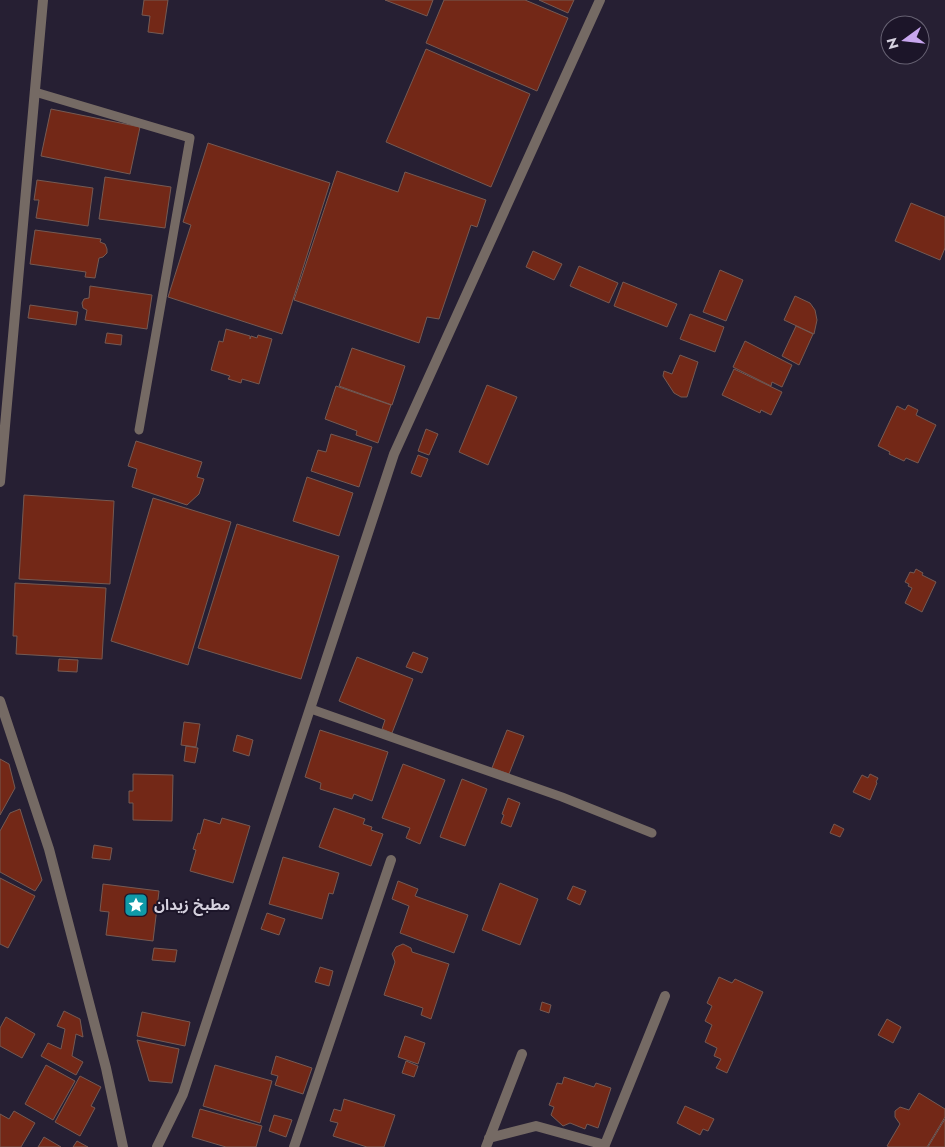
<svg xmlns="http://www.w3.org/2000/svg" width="945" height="1147" font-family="Jost,'Noto Sans Arabic',sans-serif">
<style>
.building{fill:#732817;stroke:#755a53}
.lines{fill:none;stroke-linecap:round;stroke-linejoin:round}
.service{stroke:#756a64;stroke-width:9}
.minor{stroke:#756a64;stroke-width:10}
.tertiary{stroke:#756a64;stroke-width:10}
.labels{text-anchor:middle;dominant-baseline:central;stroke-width:4;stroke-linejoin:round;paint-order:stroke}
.poi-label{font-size:15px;font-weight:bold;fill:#d6d2df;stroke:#1c1529;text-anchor:start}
</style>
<rect width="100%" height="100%" fill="#261f33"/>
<path class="building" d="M144,0h24l-5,34 -15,-2 2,-16 -8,-1z
M385,0h48l-6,16z
M444,0h81l43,18 -31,73 -111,-48z
M539,0h35l-6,13z
M426,49l104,45 -39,93 -105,-45z
M51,109l89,18 -10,47 -89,-18z
M208,143l122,40 -48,151 -114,-37 23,-72 -8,-3z
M337,171l61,21 7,-20 81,28 -9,27 -6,-2 -32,94 -12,-2 -8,26 -125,-43z
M105,177l66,10 -6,41 -66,-9z
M37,180l56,8 -5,38 -52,-8 3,-18h-5z
M911,203l34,14v31l-5,12 -45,-19z
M35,230l66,9 -1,3 5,2 2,5v4l-4,4 -4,1 -4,20 -10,-1 1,-5 -56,-8z
M533,251l29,13 -8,16 -28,-13z
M579,266l39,17 -9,20 -39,-17z
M720,270l23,10 -17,41 -23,-9z
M623,282l54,22 -10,23 -53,-21z
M90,286l62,9 -5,34 -62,-9 2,-10 -4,-2 -1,-5 2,-4 5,-1z
M795,296l15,7 5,7 2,10 -3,14 -30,-14z
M30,305l48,7 -2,13 -48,-7z
M690,314l34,13 -9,25 -35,-13z
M796,326l17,8 -14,31 -17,-9z
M226,329l24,7v3l1,-3 6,2 1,-3 14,4 -13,45 -17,-5 -1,4 -13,-4 2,-3 -19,-6 8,-29 4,1z
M107,333l15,2 -1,10 -16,-2z
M745,341l47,24 -10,22 -10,-5 -1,4 -38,-19z
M352,348l53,18 -13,39 -53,-19z
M680,355l18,7 -11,35h-6l-7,-4 -11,-17 1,-5 8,3z
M734,369l48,23 -11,23 -10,-5 -1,3 -38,-18z
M487,385l30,12 -29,68 -29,-13z
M336,386l55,19 -13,38 -22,-8 1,-4 -32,-12z
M908,405l10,5 -2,5 20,10 -18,38 -12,-5 -2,3 -15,-7 1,-2 -12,-6 19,-40 8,4z
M426,429l12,5 -9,21 -11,-4z
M331,434l41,13 -13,40 -48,-16 7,-21 8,2z
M136,441l66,21 -5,15 7,2 -5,15 -12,11 -55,-18 5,-18 -9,-3z
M418,455l10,4 -7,18 -10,-4z
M307,477l46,16 -14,43 -46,-15z
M24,495l90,6 -4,83 -91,-5z
M153,498l78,24 -43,143 -77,-24z
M237,524l102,32 -38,123 -103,-31z
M916,569l7,4 -1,2 14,7 -14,30 -17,-9 7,-15 -4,-2 1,-2 -4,-2 5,-10 4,1z
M15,583l91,5 -4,71 -86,-5 1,-18h-4z
M413,652l15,6 -6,15 -16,-6z
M357,657l56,22 -21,54 -10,-4 3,-9 -46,-19z
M59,659l19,1 -1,12 -19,-1z
M184,722l16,2 -4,23 -15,-2z
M320,730l68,22 -16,49 -18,-7 -2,5 -32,-10 1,-6 -16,-6z
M507,730l17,6 -15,38 -17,-6z
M237,735l16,5 -4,16 -16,-5z
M186,746l12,2 -3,15 -11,-2z
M0,759l9,5 6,24 -15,27z
M403,764l42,16 -25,64 -14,-6 4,-10 -28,-10z
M133,774l40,1 -1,46 -39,-1v-17h-4v-12h4z
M870,774l8,4 -2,4 1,1 -7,17 -17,-8 9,-17 6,3z
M462,779l25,10 -22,57 -25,-9z
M508,798l12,5 -9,24 -10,-4 3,-8 -2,-1z
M334,808l31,11 -2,5 9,3 -1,3 12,4 -12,32 -52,-19z
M20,809l22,71 -7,11 -35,-19v-41l10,-18z
M222,818l28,8 -17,57 -43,-12 6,-21 -3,-1 5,-16 2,1 4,-15 16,5z
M834,824l10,5 -4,8 -10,-4z
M94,845l18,3 -2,12 -18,-2z
M283,857l56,16 -6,21 -4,-1 -7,26 -53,-15z
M0,878l35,18 -27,52 -8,-4z
M398,881l20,8 -3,7 53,19 -14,38 -54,-20 9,-27 -17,-7z
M500,883l38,16 -18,46 -38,-15z
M103,884l56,7 -6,50 -47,-6 3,-23 -9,-1z
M573,886l13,5 -6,14 -13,-6z
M267,913l18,6 -6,16 -18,-6z
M403,944l8,4 1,4 37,12 -18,55 -10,-4 2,-7 -39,-13 11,-33 -3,-8 4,-7z
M154,948l23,2 -2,12 -23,-2z
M320,967l13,4 -4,15 -14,-4z
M719,977l13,6 3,-4 28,13 -36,81 -11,-5 5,-9 -7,-3 3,-8 -12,-6 7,-17 -7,-4 7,-15 -5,-3z
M542,1002l9,3 -2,8 -9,-3z
M64,1011l16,8 3,18 -7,-3 -4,22 11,6 -7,13 -35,-19 7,-13 13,6 4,-20 -8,-3z
M142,1012l48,10 -5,24 -48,-10z
M6,1017l29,17 -13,24 -22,-12v-18z
M887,1019l14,8 -8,16 -15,-8z
M405,1036l20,7 -7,21 -20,-7z
M137,1040l42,9 -7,34 -23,-2z
M276,1056l36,12 -9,26 -28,-9 3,-9 -7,-2z
M406,1061l12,5 -4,11 -12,-4z
M46,1065l29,16 -22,39 -28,-16z
M215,1065l57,16 -12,42 -57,-17z
M80,1076l21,11 -10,19 4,2 -15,28 -25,-14z
M564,1077l30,10 2,-4 15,5 -13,40 -11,-4 -2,5 -15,-6 -7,3 -12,-11 3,-8 -5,-2 8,-22 5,1z
M919,1093l26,16v8l-18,30h-38l-2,-1 13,-22 -5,-7v-6l5,-4 9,3z
M344,1099l51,16 -11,32h-17l-34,-11 5,-13 -8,-2 4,-12 7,2z
M685,1106l29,13 -6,12 -5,-2 -3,6 -23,-12z
M200,1109l62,17 -6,21h-30l-34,-10z
M14,1111l21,12 -14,24h-21v-33l9,5z
M274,1115l18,5 -6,17 -17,-6z
M945,1119v28h-17z
M44,1137l17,10h-23z
M77,1141l11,6h-15z"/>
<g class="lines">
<path class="service" d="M35,92l155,46 -51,292
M311,709l251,88 90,36"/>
<path class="minor" d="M489,1138l47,-12 69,19
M157,1147l26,-53 211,-640 206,-454
M294,1147l97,-287
M486,1147l36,-93
M604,1147l61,-151"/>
<path class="tertiary" d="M0,482l43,-482
M0,701l49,148 57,219 17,79"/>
</g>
<defs>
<g id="sight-square" transform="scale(1.25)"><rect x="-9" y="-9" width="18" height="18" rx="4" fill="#0f9aa8" stroke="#1c1529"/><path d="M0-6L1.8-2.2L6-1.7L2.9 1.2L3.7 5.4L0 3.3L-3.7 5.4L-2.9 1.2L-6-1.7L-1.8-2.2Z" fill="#fff"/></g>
</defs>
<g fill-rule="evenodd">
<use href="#sight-square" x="136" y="905"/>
</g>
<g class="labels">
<g class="poi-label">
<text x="154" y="905">مطبخ زيدان</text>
</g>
</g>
<g transform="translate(905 40) rotate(255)"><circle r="24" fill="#1c1529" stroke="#666172"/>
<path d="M0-4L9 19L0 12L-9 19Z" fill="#c8a6ef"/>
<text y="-8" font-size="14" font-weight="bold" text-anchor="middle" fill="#d6d2df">N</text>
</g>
</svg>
